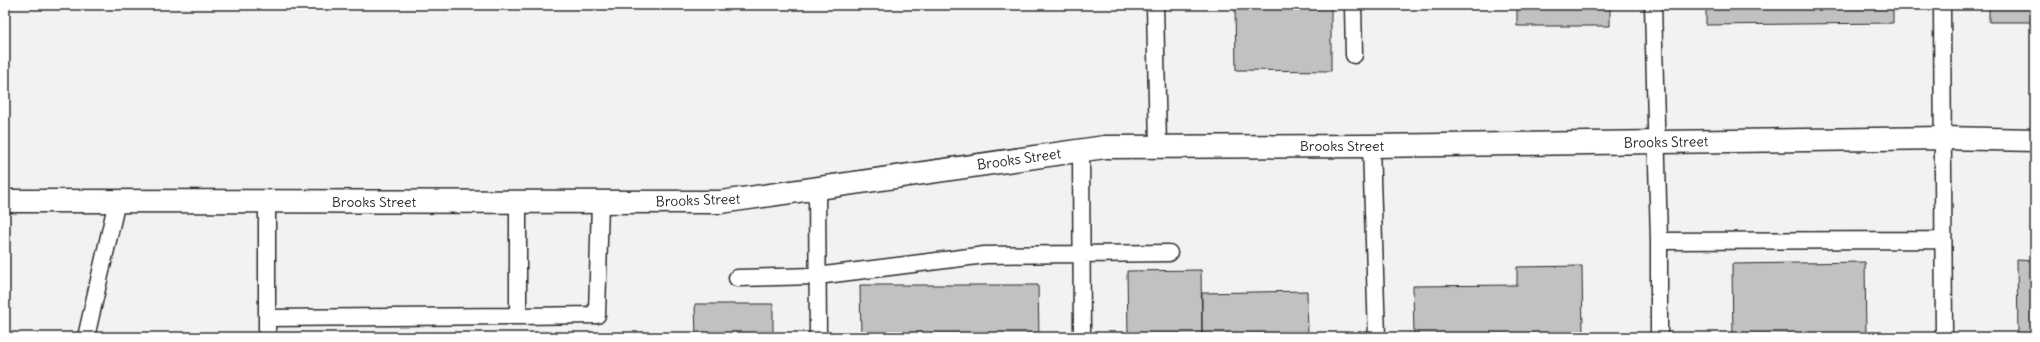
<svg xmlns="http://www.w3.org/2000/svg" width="2040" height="342" font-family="Delius,sans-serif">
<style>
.building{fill:#c1c1c1;stroke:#2b2b2b}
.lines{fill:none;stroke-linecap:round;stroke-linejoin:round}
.lane-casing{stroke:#2b2b2b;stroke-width:19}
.street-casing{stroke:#2b2b2b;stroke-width:25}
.lane{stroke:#fff;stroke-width:16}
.street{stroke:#fff;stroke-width:22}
.labels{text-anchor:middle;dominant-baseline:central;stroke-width:3;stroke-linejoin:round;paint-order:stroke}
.street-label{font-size:14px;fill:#2b2b2b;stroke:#fff}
</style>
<rect width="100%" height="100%" fill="#f2f2f2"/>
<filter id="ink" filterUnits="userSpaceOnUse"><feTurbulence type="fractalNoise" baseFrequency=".025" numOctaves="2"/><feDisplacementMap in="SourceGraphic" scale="8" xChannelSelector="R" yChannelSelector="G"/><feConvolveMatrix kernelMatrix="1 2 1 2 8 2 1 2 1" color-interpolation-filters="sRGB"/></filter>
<g filter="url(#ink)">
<path class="building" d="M1235,5h96v66l-95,-1z
M1517,5h93v21h-93z
M1706,5h187v18l-187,2z
M1989,5h46v17h-46z
M2017,260l18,1v76h-17z
M1865,262l1,75h-133l-1,-73z
M1582,266l1,71h-169l-1,-51 104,-1v-18z
M1201,270l1,67h-74l-1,-66z
M860,285h178l1,52h-178z
M1307,291l1,46h-106v-44z
M695,304h78v33h-77z"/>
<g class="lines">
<g class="lane-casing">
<path id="lane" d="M1155,5l3,141
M1353,5l1,50
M1653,5l6,236
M1942,5l2,332
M1371,146l6,191
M1081,150l1,187
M817,188l1,149
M267,201v117l251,-2v-114
M737,278l80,-2 168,-21 184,-2
M518,316l79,-1 3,-113
M267,318v19
M86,337l31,-136
M1659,337v-96l284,-1"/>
</g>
<g class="street-casing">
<path id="street" d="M5,201l716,1 384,-55 266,-1 572,-8 92,2"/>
</g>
<use href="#lane" class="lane"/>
<use href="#street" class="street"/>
</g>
</g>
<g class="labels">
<g class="street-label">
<text transform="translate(1666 142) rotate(-1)">Brooks Street</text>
<text x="1342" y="146">Brooks Street</text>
<text transform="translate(1019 159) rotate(-8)">Brooks Street</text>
<text transform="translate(698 200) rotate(-2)">Brooks Street</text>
<text x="374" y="202">Brooks Street</text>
</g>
</g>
<rect width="2040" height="342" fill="none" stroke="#fff" stroke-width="20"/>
<rect x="10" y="10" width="2020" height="322" fill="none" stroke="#2b2b2b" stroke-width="1.5" filter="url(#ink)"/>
</svg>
